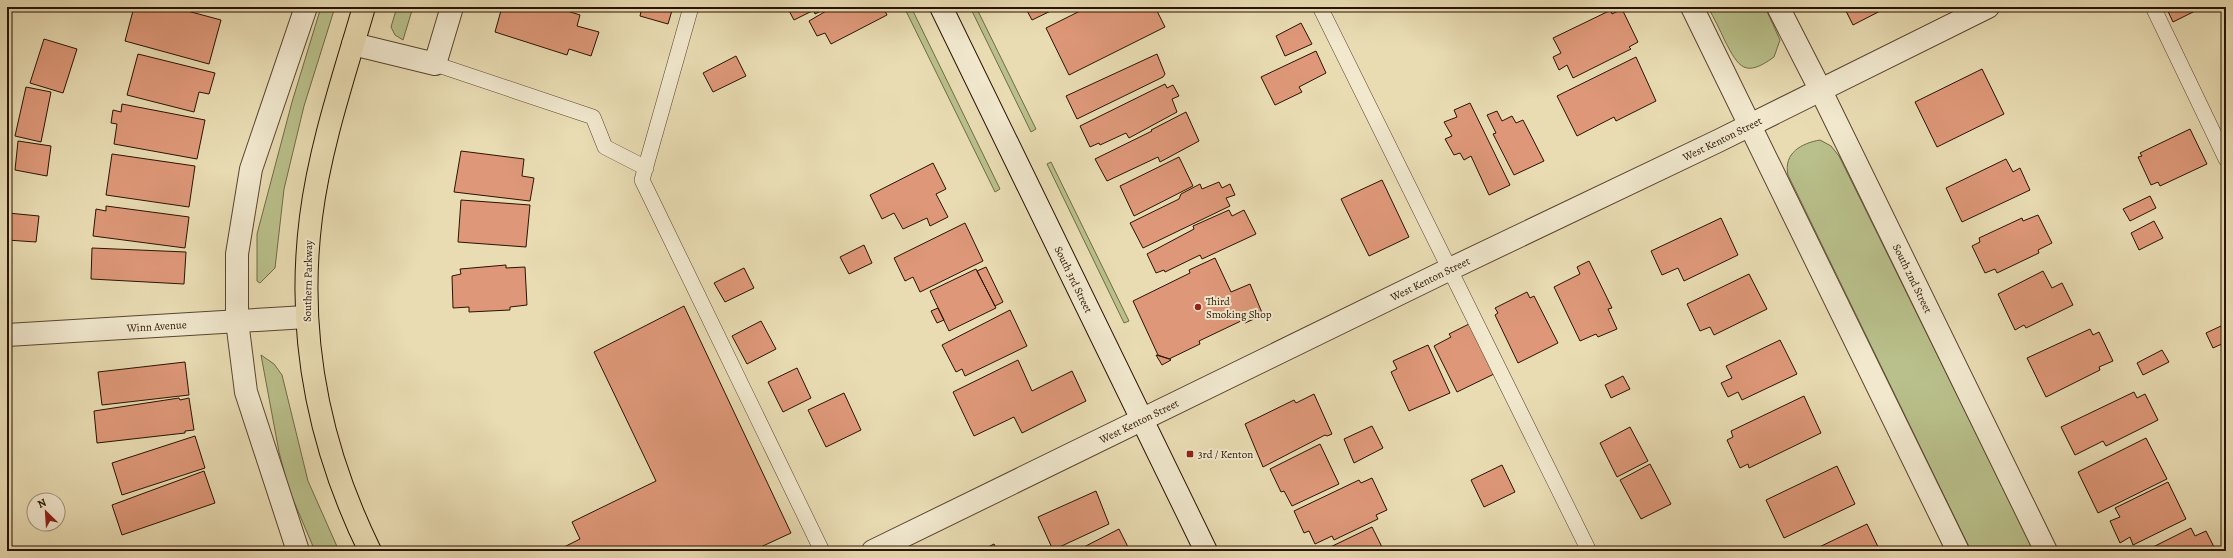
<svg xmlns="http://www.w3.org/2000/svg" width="2233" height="558" font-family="Alegreya,serif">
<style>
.green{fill:#b9c08b;stroke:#716a46}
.building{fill:#de9879;stroke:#291301}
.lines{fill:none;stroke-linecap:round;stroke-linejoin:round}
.lane-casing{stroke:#59452e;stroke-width:16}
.street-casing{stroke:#59452e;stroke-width:24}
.secondary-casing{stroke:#291301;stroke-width:24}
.primary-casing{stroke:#291301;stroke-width:24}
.lane{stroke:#f1e8ce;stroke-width:15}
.street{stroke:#f1e8ce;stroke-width:22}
.secondary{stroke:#f1e8ce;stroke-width:22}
.primary{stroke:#e9dcb3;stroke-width:22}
.poi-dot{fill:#8f2418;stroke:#f1e8ce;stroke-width:1.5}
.labels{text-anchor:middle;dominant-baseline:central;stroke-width:4;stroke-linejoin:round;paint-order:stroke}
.street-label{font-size:11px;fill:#291301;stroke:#f1e8ce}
.poi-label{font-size:11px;fill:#291301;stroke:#f1e8ce;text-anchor:start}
</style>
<rect width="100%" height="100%" fill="#e9dcb3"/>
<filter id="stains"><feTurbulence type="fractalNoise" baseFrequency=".005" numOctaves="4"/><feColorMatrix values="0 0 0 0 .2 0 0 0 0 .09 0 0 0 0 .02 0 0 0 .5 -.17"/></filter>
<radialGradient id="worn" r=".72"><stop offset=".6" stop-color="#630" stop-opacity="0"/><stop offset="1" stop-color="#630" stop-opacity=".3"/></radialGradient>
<path class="green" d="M321,7h14l-31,99 -20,83 -9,79 -15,15 -3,-2v-47l35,-132z
M397,7h16l-10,33 -8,-5 -4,-8z
M904,7h7l89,182 -5,3z
M970,7h6l60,122 -5,3z
M1708,7h57l15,33 -6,17c-29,21 -35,11 -49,-16 -5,-11 -11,-23 -17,-34z
M1820,140l11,6 8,10 195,395h-63l-183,-376c-5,-22 14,-32 32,-35z
M1051,162l78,159 -5,2 -77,-159z
M261,355l13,9 8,11 26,106 31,70h-24l-26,-61 -10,-38z"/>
<path class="building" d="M134,7h47l-1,2 41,11 -12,44 -84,-23z
M502,7h53l25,8 -3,11 22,6 -8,24 -22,-7 -2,6 -72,-23z
M642,7h31l-5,17 -28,-8z
M787,7h42l-14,7 -1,-4 -20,10z
M833,7h50l4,8 -56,29 -6,-11 -8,3 -8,-15z
M1025,7h34l-27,13z
M1088,7h67l10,20 -96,48 -23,-47z
M1844,7h44l-35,18z
M2166,7h34l1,1 -28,14z
M1622,9l16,33 -9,5 2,2 -58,29 -6,-13 -8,5 -6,-13 8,-4 -8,-15 58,-28 1,4z
M1301,23l11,21 -27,12 -9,-20z
M44,39l33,10 -14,44 -33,-10z
M1316,51l10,22 -27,14 3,5 -27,13 -14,-28z
M138,54l77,19 -6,21 -10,-2 -5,20 -67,-17z
M1157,54l8,20 -2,3 -86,42 -11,-23z
M736,56l10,20 -33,16 -10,-19z
M1636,57l20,44 -40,20 -2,-4 -37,19 -20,-40z
M1982,69l22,45 -67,33 -22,-45z
M1165,84l2,4 6,-3 6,11 -7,3 5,13 -48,26 -3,-5 -26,12 -1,-2 -9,4 -10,-21z
M26,87l25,5 -10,50 -26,-6z
M1470,103l40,82 -21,10 -18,-39 -7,4 -4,-7 -6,2 -9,-16 7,-3 -8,-14 13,-5 -3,-7z
M122,104l83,16 -8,39 -83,-15 3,-20 -6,-1 2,-13 8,2z
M1497,111l5,10 10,-5 4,7 7,-3 21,41 -30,14 -21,-41 3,-1 -9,-18z
M1186,112l13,29 -39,21 -2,-5 -51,24 -12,-22 57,-28 -1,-1z
M2190,129l17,35 -47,22 -2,-4 -7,3 -13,-28 4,-1 -2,-3z
M18,141l33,5 -4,30 -32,-6z
M461,151l63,8 -2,17 12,2 -4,23 -76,-9z
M112,154l83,12 -6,41 -83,-12z
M1179,157l14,29 -59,30 -14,-30z
M2006,159l7,13 7,-4 10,22 -68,32 -16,-34z
M933,163l13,26 -10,5 12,23 -18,9 -3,-8 -24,11 -9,-16 -12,6 -12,-24z
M1382,180l27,57 -40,19 -28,-57z
M1219,182l3,6 8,-4 5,11 -9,3 4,8 -87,42 -13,-25 49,-24 2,-5 19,-10 2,5z
M2150,196l6,12 -26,13 -7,-12z
M461,200l69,5 -4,42 -68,-5z
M106,206l83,11 -4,31 -92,-12 3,-27 10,2z
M1229,210l3,6 12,-6 12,24 -54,25 -2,-4 -35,17 -1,-2 -8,3 -9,-19 47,-25 -1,-3z
M8,213l31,3 -3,26 -29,-2z
M2038,215l14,28 -14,7 1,3 -42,20 -2,-4 -10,4 -13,-27 8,-4 -1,-4 43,-20 1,3z
M1721,218l17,37 -54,26 -6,-13 -16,7 -11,-24z
M2154,221l9,17 -24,12 -8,-17z
M965,223l18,38 -63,31 -7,-15 -8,4 -11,-23z
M864,245l8,18 -23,11 -9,-17z
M92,248l94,4 -2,32 -93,-5z
M1215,258l16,34 19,-8 13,31 -18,8 -2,-3 -44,21 1,3 -31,15 -11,-4 -25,-54 57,-28 -1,-3z
M1589,261l23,47 -4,1 9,20 -19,8 -2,-3 -16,7 -26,-54 26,-13 -3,-7z
M506,265v3l19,-1 2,38 -17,2v3l-41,2v-5l-16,1 -1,-32 9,-2 -1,-5z
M986,267l17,35 -8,4 -18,-35z
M744,268l10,20 -29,14 -11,-19z
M976,269l20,39 -47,23 -19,-40z
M2043,271l9,17 10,-5 11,22 -47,23 -2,-3 -9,5 -17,-36z
M1749,274l18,35 -53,26 -4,-8 -10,4 -13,-27z
M1527,292l3,6 4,-2 24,47 -40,20 -23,-48 3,-2 -3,-5z
M684,306l107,227 -39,18h-11l-2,-3 -6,3h-169l-2,-3 18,-9 -8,-17 84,-41 -62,-129z
M938,308l6,12 -7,3 -6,-12z
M1010,310l17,36 -62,30 -3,-7 -6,3 -14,-27z
M761,321l15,28 -29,15 -15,-28z
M1469,324l25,50 -37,18 -23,-46 17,-9 -2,-3z
M2221,326l5,16 -13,6 -7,-15z
M2090,329l3,6 6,-3 14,29 -14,6 1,3 -54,27 -19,-39z
M1780,340l17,34 -55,26 -4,-8 -10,5 -7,-14 11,-5 -6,-12z
M1428,345l22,48 -41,18 -18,-39 6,-3 -4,-8z
M2162,350l7,12 -26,13 -6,-12z
M1156,355l14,4 1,1 -9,5z
M1018,360l14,31 40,-20 14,30 -64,32 -8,-16 -40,19 -21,-44z
M185,362l4,33 -87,10 -4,-33z
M797,368l14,30 -28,14 -15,-30z
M1623,376l7,13 -19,9 -6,-13z
M2134,392l3,6 8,-4 13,26 -52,26 -3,-5 -28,14 -14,-28z
M844,393l17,37 -35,17 -18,-37z
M1314,394l18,40 -5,2 -2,-1 -62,32 -18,-43 49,-24 2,3z
M1804,396l17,37 -72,35 -1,-4 -8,4 -13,-28 6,-3 -2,-6z
M179,398l1,2 9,-2 5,32 -9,1v2l-88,10 -3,-32z
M1372,426l11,22 -29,15 -10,-24z
M1630,427l18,34 -31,16 -17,-34z
M195,436l10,32 -83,27 -10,-32z
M2146,438l21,41 -69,34 -20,-41z
M1320,444l19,40 -47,22 -8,-15 -3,1 -11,-23z
M1650,464l21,40 -30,15 -21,-39z
M1502,465l13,27 -31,15 -13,-27z
M1837,466l18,38 -71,34 -18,-38z
M204,471l11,32 -93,32 -10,-30z
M1372,478l15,32 -11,5 2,4 -44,21 -2,-4 -17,8 -6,-13 -5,2 -10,-22 65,-31 2,3z
M2168,482l18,37 -53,26 -3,-8 -10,6 -10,-22 10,-4 -5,-9z
M1096,491l13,33 -56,26 -15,-33z
M1867,524l13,27h-69z
M1372,527l12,24h-62z
M2191,528l4,8 11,-5 9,18 -70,2z
M1119,529l11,22h-54z
M994,544l3,7h-17z"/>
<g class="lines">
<g class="lane-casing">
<path id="lane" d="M691,7l-49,173 180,371
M1320,7l269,544
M2153,7l73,152
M435,64l158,53 12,30 41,21"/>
</g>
<g class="street-casing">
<g id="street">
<path d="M1692,7l266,544"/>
<path id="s1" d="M1778,7l42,82 226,462"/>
<path d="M353,44l82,20 17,-57"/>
<path id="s2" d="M7,335l299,-18"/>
<path d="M298,551l-52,-159 -9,-71v-67l14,-85 55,-162"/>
<path id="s3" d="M873,551l577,-282 268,-128 270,-134"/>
</g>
</g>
<g class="secondary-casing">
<g id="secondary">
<path id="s4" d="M941,7l265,544"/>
</g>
</g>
<g class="primary-casing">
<path id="primary" d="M364,7c-20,69 -44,139 -53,210 -15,118 7,228 59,334"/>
</g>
<use href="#lane" class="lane"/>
<use href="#street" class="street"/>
<use href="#secondary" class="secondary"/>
<use href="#primary" class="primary"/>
</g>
<g class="poi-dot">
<circle cx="1198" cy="307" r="4"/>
<rect x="1186" y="450" width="8" height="8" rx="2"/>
</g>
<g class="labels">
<g class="street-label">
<text stroke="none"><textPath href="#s3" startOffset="944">West Kenton Street</textPath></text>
<text stroke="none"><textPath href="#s4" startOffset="303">South 3rd Street</textPath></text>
<text stroke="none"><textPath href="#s3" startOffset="620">West Kenton Street</textPath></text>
<text stroke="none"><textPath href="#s1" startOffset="303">South 2nd Street</textPath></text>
<text transform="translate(308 281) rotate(-89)">Southern Parkway</text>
<text stroke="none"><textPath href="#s2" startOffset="150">Winn Avenue</textPath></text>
<text stroke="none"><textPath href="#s3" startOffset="296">West Kenton Street</textPath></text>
</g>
<g class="poi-label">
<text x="1206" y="301">Third<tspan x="1206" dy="13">Smoking Shop</tspan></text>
<text x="1198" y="454">3rd / Kenton</text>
</g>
</g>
<rect width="2233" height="558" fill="none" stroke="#e9dcb3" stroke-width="24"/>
<rect x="8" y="8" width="2217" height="542" fill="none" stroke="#291301" stroke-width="2"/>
<rect x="12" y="12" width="2209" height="534" fill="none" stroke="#291301"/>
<g transform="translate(46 512) rotate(335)"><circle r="19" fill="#f1e8ce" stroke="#a1937c"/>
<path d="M0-3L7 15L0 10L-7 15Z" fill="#8f2418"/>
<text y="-6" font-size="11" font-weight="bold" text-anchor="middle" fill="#291301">N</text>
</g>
<rect width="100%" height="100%" filter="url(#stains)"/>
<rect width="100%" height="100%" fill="url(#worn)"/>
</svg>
